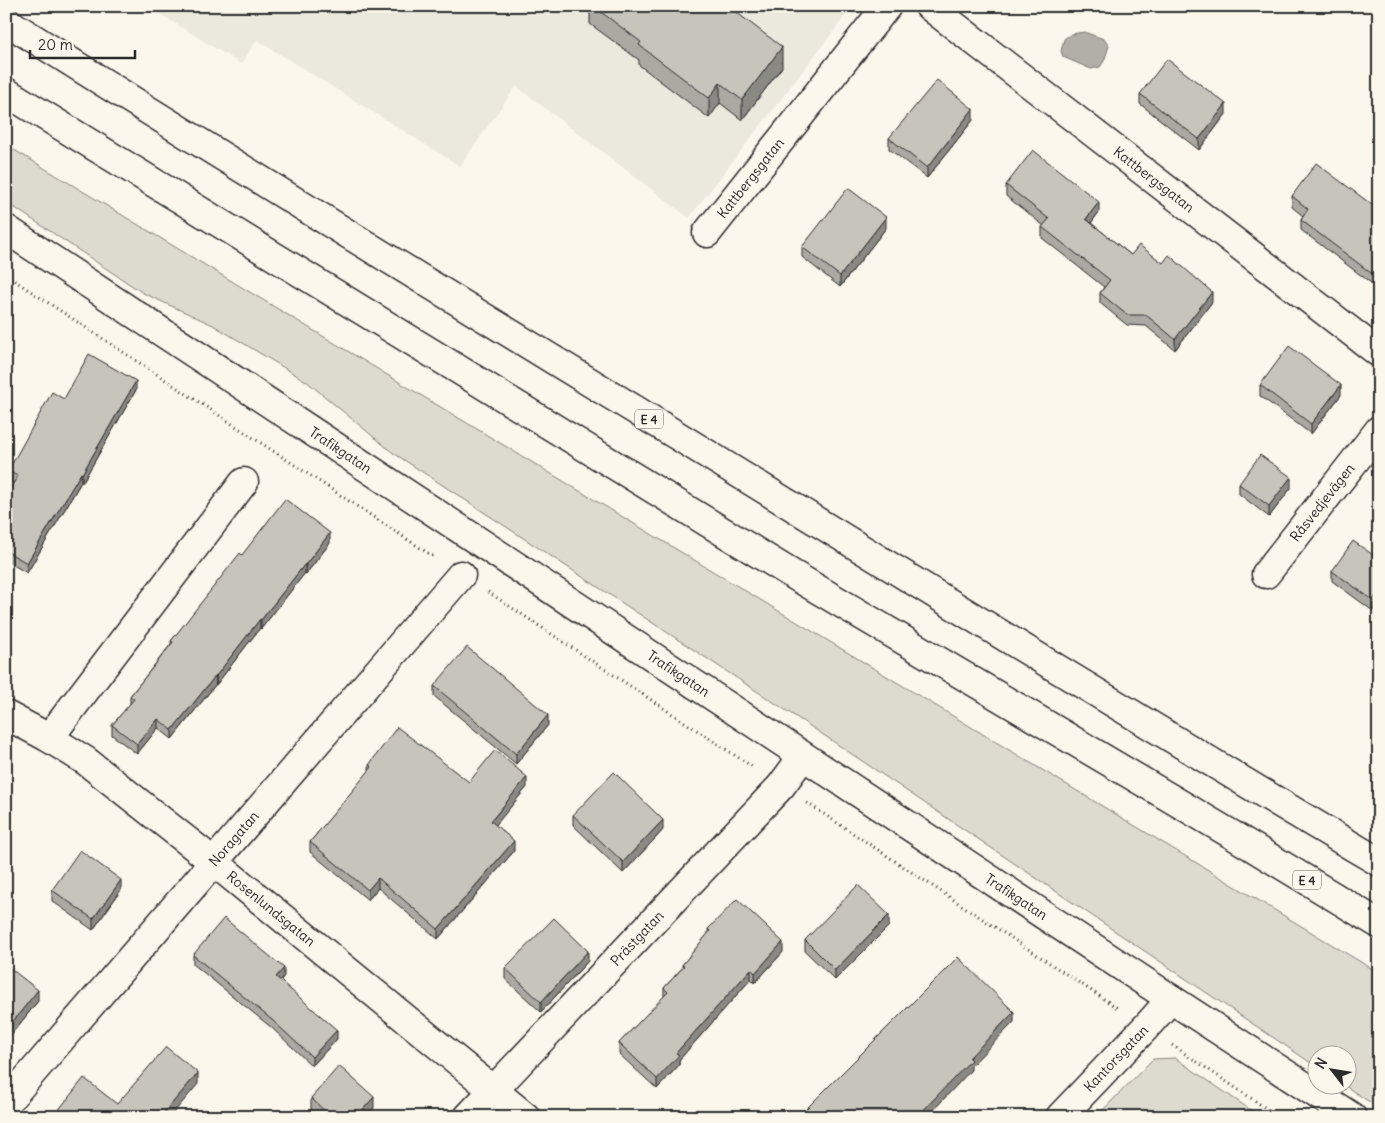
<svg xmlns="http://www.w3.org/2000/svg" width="1385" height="1123" font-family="Delius,sans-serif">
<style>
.built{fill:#ebe8de}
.green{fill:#dddad0;stroke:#84827e}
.water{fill:#b1afa7;stroke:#7b7a75}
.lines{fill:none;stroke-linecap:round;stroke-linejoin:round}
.minor-casing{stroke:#2b2b2b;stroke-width:31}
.major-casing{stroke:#2b2b2b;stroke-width:31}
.highway-casing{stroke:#2b2b2b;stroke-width:31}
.path{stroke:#2b2b2b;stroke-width:3;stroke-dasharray:1 4;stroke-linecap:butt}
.minor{stroke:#fbf7ec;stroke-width:28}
.major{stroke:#fbf7ec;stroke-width:28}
.highway{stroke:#fbf7ec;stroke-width:28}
.wall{fill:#aba9a2;stroke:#2b2b2b}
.shaded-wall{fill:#8b8984;stroke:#2b2b2b}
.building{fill:#c7c4bc;stroke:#2b2b2b}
.labels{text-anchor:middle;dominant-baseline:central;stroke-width:4;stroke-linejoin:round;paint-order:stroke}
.shield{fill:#fbf7ec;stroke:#696865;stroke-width:1}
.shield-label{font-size:12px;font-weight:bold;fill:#2b2b2b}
.street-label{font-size:14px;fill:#2b2b2b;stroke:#fbf7ec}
</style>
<rect width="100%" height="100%" fill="#fbf7ec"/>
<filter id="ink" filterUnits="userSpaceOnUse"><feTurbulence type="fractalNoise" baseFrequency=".02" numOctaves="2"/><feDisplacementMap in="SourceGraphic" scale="10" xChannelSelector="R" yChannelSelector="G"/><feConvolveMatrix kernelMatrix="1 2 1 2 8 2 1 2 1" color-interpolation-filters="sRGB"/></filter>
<g filter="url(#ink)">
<path class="built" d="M147,6h706l-164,212 -173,-132 -56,80 -203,-126 -16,24z"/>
<path class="green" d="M6,145l1373,828v135l-34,-22h3v-30h-30l-1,11 -498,-335 -427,-280 -86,-71 -93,-56 -70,-32 -137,-91z
M1175,1058l86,59h-165l57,-58z"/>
<path class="water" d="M1084,32l20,7 5,7 -5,15 -4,6 -9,2 -28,-12 -2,-6 3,-12 7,-5z"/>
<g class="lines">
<g class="minor-casing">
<g id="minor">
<path id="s1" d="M929,6l450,347"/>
<path id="s2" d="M707,233l180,-227"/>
<path id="s3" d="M1266,574l113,-144"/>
<path id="s4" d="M6,715l43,23 37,23 128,101 312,255"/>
<path d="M49,738l195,-256"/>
<path id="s5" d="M6,1103l455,-528"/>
<path id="s6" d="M468,1117l313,-331 22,-30"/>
<path id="s7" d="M1060,1117l86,-90 25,-28"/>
</g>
</g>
<g class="major-casing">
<g id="major">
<path id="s8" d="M6,229l1165,770 181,118"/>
</g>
</g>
<g class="highway-casing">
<path id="highway" d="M6,21c216,137 435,270 654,404 239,147 477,294 719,437
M6,92l786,482 444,263 143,87"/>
</g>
<path class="path" d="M6,275l428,282
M488,592l266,176
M807,803l312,206
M1172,1045l107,72"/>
<use href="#minor" class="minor"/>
<use href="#major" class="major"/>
<use href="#highway" class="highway"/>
</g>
<path class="wall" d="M590,6h138l54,61 -40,53 -22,-17 -11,15 -70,-53v-5l-49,-36z
M1140,94l86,20 -27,36 -59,-46z
M973,120l-46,58 -38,-29v-11z
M1006,185l93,27 -8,11 40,32 81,47 -37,48 -29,-24 -19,-1 -27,-22v-10l4,-6 -62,-49v-11l2,-1 -38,-30z
M1292,196l87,14v79l-78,-59v-10l2,-4 -11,-9z
M886,228l-46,59 -38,-30v-10z
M1260,385l81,10 -30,39 -51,-38z
M136,390l-54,93 -1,-1 -54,91 -21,-12v-66l8,-12 -6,-3v-9l56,-72z
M1239,484l52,4 -22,29 -30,-23z
M330,543l-24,31 -1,-1 -44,56 -1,-1 -44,57v-1l-44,55 -14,-11 -21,26 -25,-19v-10l18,-21v-8l41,-52v-3l71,-86z
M1379,559l-6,52 -41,-30v-10z
M434,686l114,39 -32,39 -82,-68z
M369,765l100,17 58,5 -32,38 19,26 -76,88 -60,-51 -10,12 -58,-48v-10l59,-70z
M573,815l90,15 -40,43 -50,-48z
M52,890h69l-28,40 -41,-29z
M889,926l-54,54 -30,-29v-11z
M708,929l75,23 -28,31 -4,-4 -72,81v5l-22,24 -38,-35v-11l45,-46v-9l18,-20v-3l26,-31z
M193,955l91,21 -4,5 57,58 -25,27 -40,-38 -79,-64z
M588,961l-47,51 -36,-33v-11z
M6,965l32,36 -28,35 -4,-3z
M311,1098l63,10 -8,9h-46l-9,-8z"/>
<path class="shaded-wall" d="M782,47v20l-40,53v-20z
M720,83v20l-11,15v-20z
M1226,104v10l-27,36v-11z
M973,109v11l-46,58v-10z
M1099,202v10l-13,18v-11z
M886,217v11l-46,59v-11z
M1212,292v10l-37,48v-11z
M136,381v9l-54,93v-9z
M1341,385v10l-30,39v-10z
M81,473v9l-54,91v-10z
M1291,477v11l-22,29v-11z
M330,533v10l-24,31v-10z
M305,564v9l-44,56v-9z
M1379,592v11l-6,8v-11z
M260,619v9l-44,57v-9z
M216,675v9l-44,55v-9z
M548,715v10l-32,39v-10z
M158,719v9l-21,26v-10z
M11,770v5l-5,7v-5z
M527,777v10l-36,44v-10z
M663,820v10l-40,43v-11z
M514,841v10l-76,88v-10z
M378,878v10l-10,12v-10z
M121,880v10l-28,40v-11z
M889,915v11l-54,54v-10z
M783,942v10l-28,31v-10z
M588,951v10l-47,51v-10z
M284,968v8l-8,10v-9z
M751,969v10l-72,81v5l-22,24v-10l19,-26z
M38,990v11l-28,35v-11z
M1014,1012v10l-43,44v4l-44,47h-10l52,-59z
M337,1030v9l-25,27v-9z
M198,1073v11l-28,33h-8v-2z
M374,1097v11l-8,9h-10z"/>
<path class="building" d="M593,6h135l54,41 -40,53 -22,-17 -11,15 -70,-53 2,-3z
M1167,59l59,45 -27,35 -59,-45z
M937,80l36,29 -46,59 -38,-30z
M1033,150l66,52 -13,17 45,36 8,-10 24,18 6,-8 43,37 -37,47 -29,-24h-19l-27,-22 10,-13 -68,-53 7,-8 -43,-34z
M1316,163l63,47v69l-78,-59 7,-11 -16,-13z
M848,188l38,29 -46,59 -38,-29z
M1289,346l52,39 -30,39 -51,-39z
M89,354l47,27 -54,93 -1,-1 -54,90 -21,-12v-56l12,-19 -10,-5 44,-79 12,7z
M1260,455l31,22 -22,29 -30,-22z
M285,499l45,34 -24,31h-1l-44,56 -1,-1 -44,57v-1l-44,55 -14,-11 -21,25 -25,-19 22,-26 -4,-3 43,-54 -2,-1 69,-88 2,2z
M1353,541l26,18v33l-6,8 -41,-29z
M467,647l81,68 -32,39 -82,-68z
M397,727l72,55 26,-32 32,27 -36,44 23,20 -76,88 -60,-51 -10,12 -58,-48 62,-75 -3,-2z
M6,766l5,4 -5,7z
M614,772l49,48 -40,42 -50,-47z
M80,850l41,30 -28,39 -41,-29z
M858,885l31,30 -54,55 -30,-30z
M737,899l46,43 -28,31 -4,-4 -75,84 3,2 -22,24 -38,-36 49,-51 -4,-4 20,-22 -2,-1 28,-34 -2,-2z
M224,918l60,50 -8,9 61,53 -25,27 -40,-37 -79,-65z
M554,918l34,33 -47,51 -36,-34z
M958,957l56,55 -45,46 2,2 -54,57h-119z
M6,965l32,25 -28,35 -4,-3z
M166,1047l32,26 -36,42 2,2h-111l31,-39 33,26z
M339,1066l35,31 -18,20h-25l-20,-19z"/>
</g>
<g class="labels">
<g class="shield">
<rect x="635" y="409.5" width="28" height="19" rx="4"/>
<rect x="1293" y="870.5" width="28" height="19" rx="4"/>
</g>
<g class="shield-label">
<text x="649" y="419">E 4</text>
<text x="1307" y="880">E 4</text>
</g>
<g class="street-label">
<text stroke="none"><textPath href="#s2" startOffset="70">Kattbergsgatan</textPath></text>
<text stroke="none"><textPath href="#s1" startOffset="284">Kattbergsgatan</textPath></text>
<text stroke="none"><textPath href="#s8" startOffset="401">Trafikgatan</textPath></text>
<text stroke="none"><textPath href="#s3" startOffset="91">Råsvedjevägen</textPath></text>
<text stroke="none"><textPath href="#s8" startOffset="806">Trafikgatan</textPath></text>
<text stroke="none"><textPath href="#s5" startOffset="349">Noragatan</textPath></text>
<text stroke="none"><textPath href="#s8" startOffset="1211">Trafikgatan</textPath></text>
<text stroke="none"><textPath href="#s4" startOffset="329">Rosenlundsgatan</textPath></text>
<text stroke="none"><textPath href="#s6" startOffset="246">Prästgatan</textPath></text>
<text stroke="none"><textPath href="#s7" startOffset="81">Kantorsgatan</textPath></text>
</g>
</g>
<rect width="1385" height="1123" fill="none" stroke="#fbf7ec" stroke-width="25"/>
<rect x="12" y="12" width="1360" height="1098" fill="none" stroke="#2b2b2b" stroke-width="2" filter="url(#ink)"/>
<g transform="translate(1332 1070) rotate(301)"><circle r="24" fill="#fbf7ec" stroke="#a8a59f"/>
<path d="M0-4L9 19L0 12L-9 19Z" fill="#2b2b2b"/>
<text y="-8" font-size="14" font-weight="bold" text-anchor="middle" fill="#2b2b2b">N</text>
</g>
<path d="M30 50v8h105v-8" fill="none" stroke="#2b2b2b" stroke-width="2.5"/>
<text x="38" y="50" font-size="15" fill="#2b2b2b" stroke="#fbf7ec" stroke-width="4" paint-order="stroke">20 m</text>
</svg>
